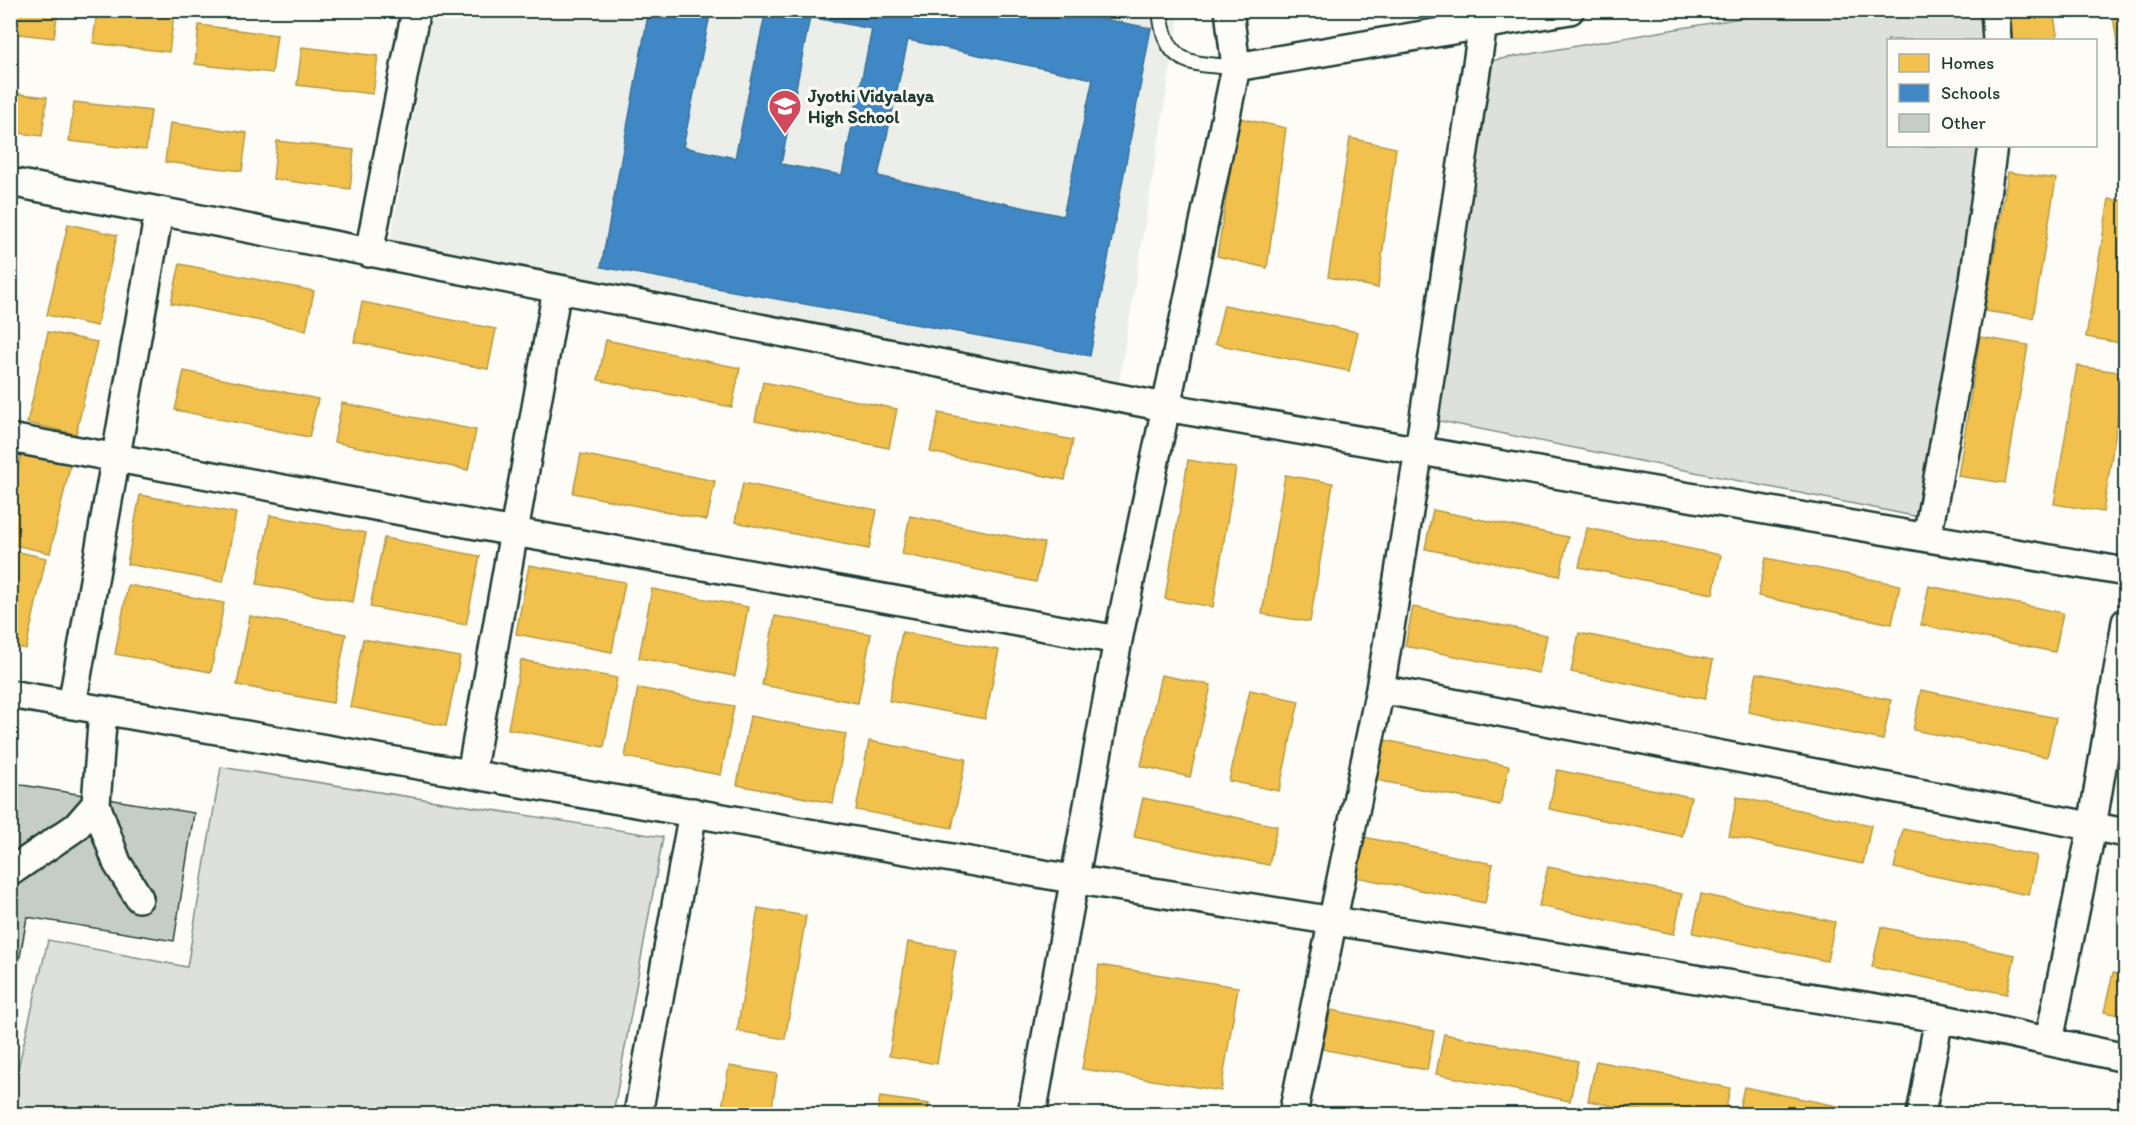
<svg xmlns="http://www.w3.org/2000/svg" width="2136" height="1125" font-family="Itim,sans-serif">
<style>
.built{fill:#eceee9}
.green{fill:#dde0db;stroke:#7e8e88;stroke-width:1.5}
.homes{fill:#f2c14e;stroke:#b39946;stroke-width:1.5}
.schools{fill:#3f88c5;stroke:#35729a;stroke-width:1.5;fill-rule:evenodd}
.building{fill:#c6cdc7;stroke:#1f3d34;stroke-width:1.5}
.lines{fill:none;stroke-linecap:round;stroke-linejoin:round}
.service-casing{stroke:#1f3d34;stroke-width:18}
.minor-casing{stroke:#1f3d34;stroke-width:32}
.service{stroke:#fdfcf7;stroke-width:14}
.minor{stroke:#fdfcf7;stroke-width:27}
.labels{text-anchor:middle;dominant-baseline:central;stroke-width:6;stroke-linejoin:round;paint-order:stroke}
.poi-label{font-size:18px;font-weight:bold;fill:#1f3d34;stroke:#fdfcf7;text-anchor:start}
</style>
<rect width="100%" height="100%" fill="#fdfcf7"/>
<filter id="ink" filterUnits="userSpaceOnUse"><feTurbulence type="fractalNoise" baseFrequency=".0167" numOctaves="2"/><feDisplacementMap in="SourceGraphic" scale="12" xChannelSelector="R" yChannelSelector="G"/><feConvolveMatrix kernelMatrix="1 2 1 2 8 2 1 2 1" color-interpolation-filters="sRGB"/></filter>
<g filter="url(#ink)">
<path class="built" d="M432,11h748l-61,371 -729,-139z"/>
<path class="green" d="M1781,11h205l1,29h-99v106h96l-65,371 -504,-101 62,-353z
M221,767l442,70 -50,277h-602v-16l37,-158 139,27z"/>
<path class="homes" d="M10,10h48l-4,28 -44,-5z
M97,10h51l26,4 -5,38 -76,-9z
M1278,10h42l-41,7z
M1382,10h46l-44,9z
M2004,10h49l5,30h-49z
M2112,10h14v90z
M199,25l78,10 -5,38 -77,-9z
M302,47l76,9 -5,38 -76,-9z
M10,93l37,4 -5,39 -32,-4z
M74,102l77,9 -5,39 -77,-9z
M1239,118l47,10 -19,140 -50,-12z
M170,123l77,10 -5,38 -77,-9z
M1350,138l46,10 -18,140 -50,-11z
M277,141l77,9 -4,39 -77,-10z
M2008,172l48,7 -23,139 -48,-7z
M2109,199l17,2v143l-40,-7z
M68,224l49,11 -20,91 -50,-11z
M180,264l134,27 -8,39 -135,-27z
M362,302l134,27 -8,40 -134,-27z
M1224,305l134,27 -9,39 -134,-27z
M48,332l49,10 -21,92 -49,-11z
M1980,337l48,8 -23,138 -47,-7z
M606,340l134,28 -8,39 -134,-27z
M2077,366l48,7 -22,139 -49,-8z
M184,371l134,28 -9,38 -134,-27z
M763,382l134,27 -8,39 -134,-27z
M342,403l134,27 -8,40 -134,-28z
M939,413l134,27 -8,40 -135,-28z
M22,451l49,11 -21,91 -40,-9v-43z
M581,454l134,27 -8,39 -134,-27z
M1188,460l48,8 -23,139 -48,-8z
M1285,475l48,8 -23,139 -48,-8z
M743,483l134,27 -8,39 -134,-27z
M140,495l96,18 -13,69 -96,-18z
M1433,510l135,27 -8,39 -135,-27z
M270,515l96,18 -13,69 -96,-18z
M910,516l134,27 -8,39 -134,-28z
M1587,528l134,27 -8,39 -134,-27z
M384,538l96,18 -14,69 -96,-18z
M10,550l36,8 -20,91 -16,-3z
M1766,558l134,27 -8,39 -134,-28z
M529,565l96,17 -13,70 -96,-18z
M128,585l96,18 -13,69 -96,-18z
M1929,586l134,27 -8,39 -134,-27z
M652,589l96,18 -13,69 -96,-18z
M1413,607l134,28 -8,38 -134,-27z
M250,616l96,18 -13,69 -96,-18z
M775,616l96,18 -13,69 -96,-18z
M902,632l97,18 -14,69 -96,-18z
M1579,633l134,27 -8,39 -134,-27z
M363,639l97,18 -14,69 -96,-19z
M521,660l96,18 -13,69 -96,-18z
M1757,673l134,27 -8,40 -135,-28z
M1161,675l50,10 -21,92 -49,-11z
M638,688l96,18 -13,69 -96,-18z
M1250,690l49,11 -20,90 -50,-10z
M1921,690l135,28 -9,39 -134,-27z
M750,716l96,18 -13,69 -96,-18z
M1375,738l134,28 -9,39 -134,-27z
M869,741l97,18 -14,69 -96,-18z
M1557,770l134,27 -9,39 -133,-27z
M1737,797l134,28 -8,39 -134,-28z
M1143,798l134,28 -8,39 -135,-28z
M1903,829l134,27 -8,39 -135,-27z
M1359,836l134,28 -8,39 -134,-27z
M1548,867l134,27 -8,40 -135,-28z
M2126,889v25l-5,-1z
M1701,894l134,28 -8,39 -134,-28z
M758,908l48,8 -21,123 -48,-8z
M1881,927l134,28 -8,39 -135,-27z
M908,942l48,8 -19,114 -48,-8z
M1099,965l139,22 -17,104 -139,-22z
M2113,973l13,2v41l-22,-4z
M1331,1010l103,21 -7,39 -105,-21z
M1444,1034l134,27 -8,40 -134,-27z
M1596,1061l134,27 -5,26h-69l-68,-13z
M729,1066l48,8 -6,40h-50z
M1744,1087l132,27h-138z
M880,1097l49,7 -2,10h-50z"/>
<path class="schools" d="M649,10h62l-28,137 52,11 30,-143 -24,-5h314l96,18 -61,328 -489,-89zM810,17l62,12 -30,146 -61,-11zM908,40l185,39 -30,137 -185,-40z"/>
<path class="building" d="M10,783l184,30 -20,128 -147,-24 -17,96z"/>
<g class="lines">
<g class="service-casing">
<path id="service" d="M1160,10c5,55 29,54 76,57"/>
</g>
<g class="minor-casing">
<path id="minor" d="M1995,10l2,30
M1236,67l334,-57
M10,182l1155,225 961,165
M369,253l47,-243
M10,438l504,94 604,108
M1927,538l47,-258 19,-134
M1380,689l746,144
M10,694l1062,185 867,139 187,40
M72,705l87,-493
M471,774l86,-485
M96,804l21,59 22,35
M10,872l66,-45 20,-23 7,-94
M2049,1041l43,-214 34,-205
M638,1114l55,-302
M1032,1114l86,-474 118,-573 -7,-57
M1293,1114l87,-425 39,-239 64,-426
M1921,1114l18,-96"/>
</g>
<use href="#service" class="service"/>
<use href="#minor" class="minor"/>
</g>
</g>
<defs>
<g id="school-pin" transform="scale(1.725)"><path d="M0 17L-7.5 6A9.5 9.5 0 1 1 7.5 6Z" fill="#d1495b" stroke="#fdfcf7"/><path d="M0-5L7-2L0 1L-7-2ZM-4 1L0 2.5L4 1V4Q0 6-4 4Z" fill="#fff"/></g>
</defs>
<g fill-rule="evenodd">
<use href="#school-pin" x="785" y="106"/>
</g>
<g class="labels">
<g class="poi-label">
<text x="808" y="96">Jyothi Vidyalaya<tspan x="808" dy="21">High School</tspan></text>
</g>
</g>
<rect width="2136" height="1125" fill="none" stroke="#fdfcf7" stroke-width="36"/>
<rect x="18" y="18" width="2100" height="1089" fill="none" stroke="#1f3d34" stroke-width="2" filter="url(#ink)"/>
<rect x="1887" y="39" width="210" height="108" fill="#fdfcf7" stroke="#a4b0a9" stroke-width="1.5"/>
<rect x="1899" y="54" width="30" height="18" fill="#f2c14e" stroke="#a4b0a9" stroke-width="1.5"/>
<text x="1941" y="69" font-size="18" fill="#1f3d34">Homes</text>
<rect x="1899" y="84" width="30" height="18" fill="#3f88c5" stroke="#a4b0a9" stroke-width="1.5"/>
<text x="1941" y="99" font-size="18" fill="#1f3d34">Schools</text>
<rect x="1899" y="114" width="30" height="18" fill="#c6cdc7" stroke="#a4b0a9" stroke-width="1.5"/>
<text x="1941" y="129" font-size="18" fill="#1f3d34">Other</text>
</svg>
